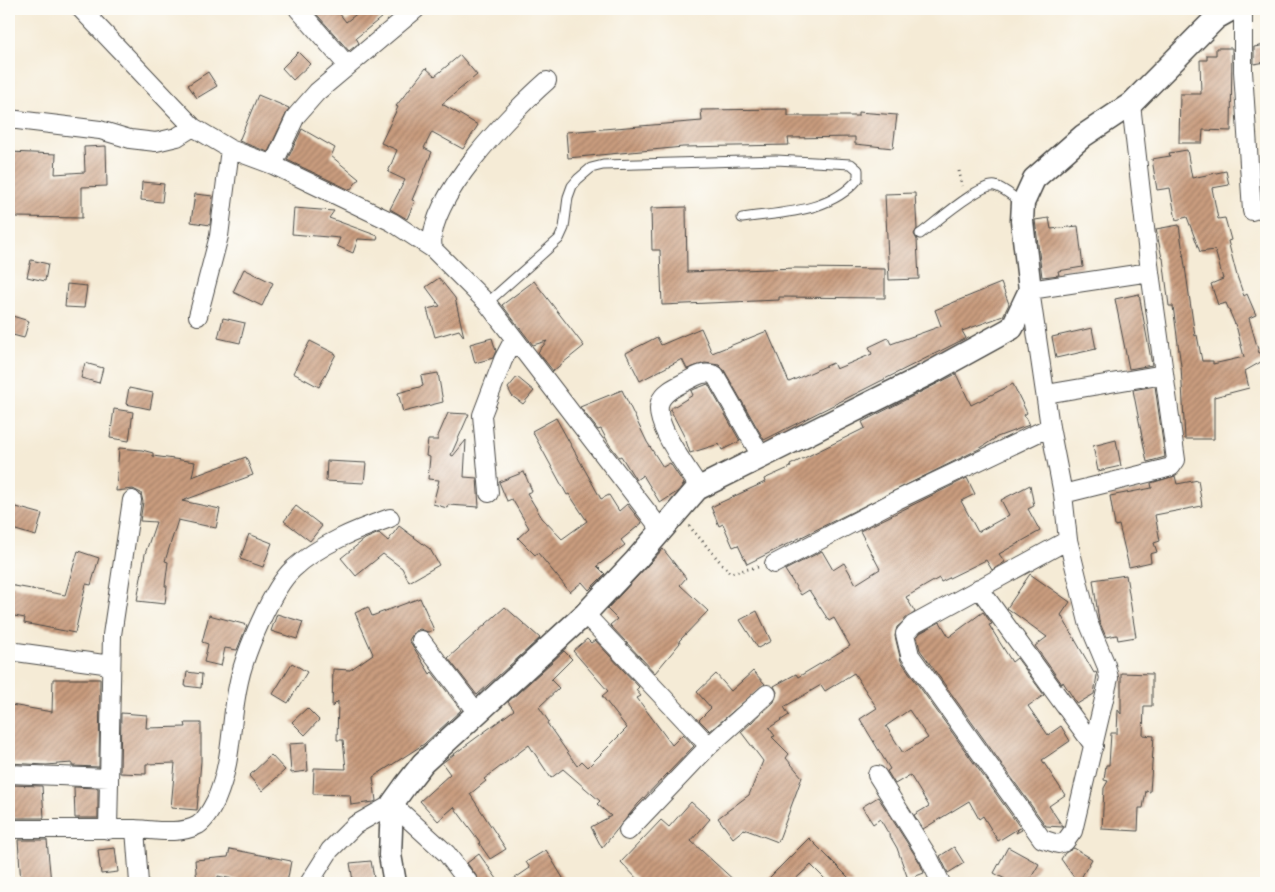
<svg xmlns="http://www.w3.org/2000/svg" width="1275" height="892" font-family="'Indie Flower',sans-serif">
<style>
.building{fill:url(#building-hatch);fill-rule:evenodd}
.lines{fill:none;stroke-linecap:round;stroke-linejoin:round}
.service-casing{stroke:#494845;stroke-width:11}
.minor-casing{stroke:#494845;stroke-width:20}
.tertiary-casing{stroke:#494845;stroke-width:25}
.path{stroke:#494845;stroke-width:3;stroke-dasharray:1 4;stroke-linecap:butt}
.service{stroke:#fff;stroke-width:9}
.minor{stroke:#fff;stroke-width:18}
.tertiary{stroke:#fff;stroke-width:22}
</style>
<defs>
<pattern id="building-hatch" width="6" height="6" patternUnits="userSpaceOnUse" patternTransform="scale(1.25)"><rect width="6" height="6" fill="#c99c7e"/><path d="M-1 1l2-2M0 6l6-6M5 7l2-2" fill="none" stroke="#a37f67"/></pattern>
</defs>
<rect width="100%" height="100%" fill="#fdfcf7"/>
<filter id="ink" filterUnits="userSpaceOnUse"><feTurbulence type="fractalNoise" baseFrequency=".02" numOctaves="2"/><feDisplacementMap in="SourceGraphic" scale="10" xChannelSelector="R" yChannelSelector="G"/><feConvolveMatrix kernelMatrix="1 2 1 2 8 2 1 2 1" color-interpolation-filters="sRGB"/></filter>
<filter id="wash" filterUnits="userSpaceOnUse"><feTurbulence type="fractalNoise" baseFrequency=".0096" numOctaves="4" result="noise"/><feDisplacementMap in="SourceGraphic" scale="20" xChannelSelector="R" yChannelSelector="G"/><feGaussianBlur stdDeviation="1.12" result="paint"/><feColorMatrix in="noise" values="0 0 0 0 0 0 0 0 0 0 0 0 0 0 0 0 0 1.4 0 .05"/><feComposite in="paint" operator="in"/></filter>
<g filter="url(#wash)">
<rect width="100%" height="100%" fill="#f5ebd6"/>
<g id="blocks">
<path class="building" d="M312,9h24l10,13 17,-13h29l-36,29 3,5 -10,8z
M1266,45v17l-12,2v-17z
M1216,48h16l-1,83 -28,-1 -1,13h-23l1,-49h21l-1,-34h7v-5h9z
M298,52l12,12 -17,16 -11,-12z
M460,55l17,20 -35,29 36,21 -15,24 -31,-17 -8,16 8,4 -20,48 3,1 -8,18 -17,-10 15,-29 -17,-8 9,-22 -16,-7 17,-36 -2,-1 30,-38 9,8z
M208,72l9,14 -20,12 -9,-13z
M258,95l31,13 -21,44 -29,-11z
M788,109v7h70v-4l39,3 -4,33 -38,-4v-7l-67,1 1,7 -106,2 -115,11 -2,-26 136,-11 -1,-11z
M302,129l33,19 -4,8 28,23 -9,11 -63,-30z
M106,146l1,40 -25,1v31l-66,-1 -3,-37h-4v-28l47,2 -1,20 30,-2 -1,-25z
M1187,150l5,28 34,-7 3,14 -17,3 6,31 7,-1 6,22 -3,1 9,35 7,20 3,-2 9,21 -7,3 10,35 7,-2v8l-21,12 4,17 -35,9v42h-29l-4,-73 -8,-60h-4l-6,-48h-1l-6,-29 23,-4 16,111 2,-1 5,26h11v3l31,-7 -7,-28 -11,-26 -8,2 -7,-21 12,-5 -8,-29 -15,2 -13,-35 -11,3 -6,-32 -13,2 -5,-31 18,-3 -1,-3z
M142,182l22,2 -2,18 -21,-2z
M915,193l2,36 -3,5 3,6 2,39 -30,1 -4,-86z
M195,194l18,2 -3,29 -19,-3z
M686,207l1,65 109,-4 89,1v29l-106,-1v3l-117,5 -2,-55h-8l-1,-42z
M294,208l40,3 -5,7 49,18 -1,4 -19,-1 -5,14 -16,-7 3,-8 -48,-4z
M1049,218l2,11 27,-3 5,41 -25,4 1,4 -17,2 -7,-57z
M31,260l17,4 -3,17 -18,-4z
M244,269l29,14 -11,23 -29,-14z
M439,278l16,20 9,39 -5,-7 -24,7 -8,-28 13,-3 -14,-19z
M534,281l50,65 -31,25 -15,-19 9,-11 -14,4 -31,-40z
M1001,283l8,21 -6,12 -41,15 4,7 -202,102 -40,-70 -5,-5 -14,-2 -18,6 -5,-10 -42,22 -14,-28 31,-16 4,8 40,-17 11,25 55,-22 22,51 44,-19 3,6 36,-15 -3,-7 19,-9 3,6 50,-18 -6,-16z
M67,284l20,2 -3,22 -19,-1z
M1139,294l13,71 -23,4 -14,-70z
M9,315l20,6 -5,17 -15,-4z
M223,318l22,5 -5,20 -22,-5z
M1092,328l4,21 -40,9 -4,-21z
M492,338l4,13 -3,7 -18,5 -5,-19z
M310,341l26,13 -17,33 -26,-14z
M85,363l18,5 -4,15 -18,-5z
M438,373l5,29 -40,10 -5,-19 25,-7 -2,-10z
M956,374l15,31 42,-21 14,29 -3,2 5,10 -32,12 -18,12 -232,115 -9,-19 -5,2 -10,-23 -4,2 -8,-19 54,-25 -1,-3 27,-12 -1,-2 75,-37 -3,-6z
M517,377l17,14 -11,13 -11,-8 -4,-8z
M708,384l32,57 -18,9 -3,-6 -29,9 -5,-15 -15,-29 23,-14 -2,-4 4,-2z
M1155,386l10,71 -18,5 -14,-72z
M129,388l24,5 -3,16 -24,-5z
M622,390l25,52 16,25 7,-4 14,21 -7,8 -17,11 -17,-28 -7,5 -15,-24 -2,1 -10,-13 -8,-15 -3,1 -18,-23z
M114,409l19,3 -4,29 -19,-3z
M448,413l21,1 -18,41 2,1 13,-16 -2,37 13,1 2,29 -31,-2 -1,3 -14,-4 6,-24 -11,-1 2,-22 -4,-1 2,-16h10v-4z
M556,418l45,81 8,-4 10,16 8,-7 15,19 -21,17 4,5 -28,21 8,8 -16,16 -7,-8 -12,10 -32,-39 -3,2 -17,-17 11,-10 -17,-29 -5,2 -8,-19 25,-10 8,19 -5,2 15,25 20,21 25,-18 -18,-27 -2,1 -35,-64z
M1116,440l5,26 -23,5 -5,-25z
M119,448l23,2 11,3v3l42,6 -3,15 54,-20 7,18 -71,26 38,8 -4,19 -38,-8 -13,41 3,1 -3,24h2l-2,18 -28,-3 8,-47 11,-32 -16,-1 3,-19 -2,-9 -8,-4 -17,2z
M327,461l39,2 -2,20 -38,-2z
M1175,476l2,8 21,-4 4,26 -47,9 5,26 -6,2 3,9 -7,2 1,8 -22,5 -10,-42 -4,1 -5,-30 42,-8 -1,-5z
M967,478l8,16 -14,7 17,31 31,-17 -8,-15 29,-15 4,21 -6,3 12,22 -41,23 6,8 -13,8 -6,-10 -45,22 -2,-4 -33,19 9,15 -18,15 -2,9 6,25 121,169 -6,3 3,-5 -21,13 -15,-25 -4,3 -10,-18 -46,28 -9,-14 15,-9 -19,-31 -15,9 -8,-13 3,-2 -30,-50 17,-11 -23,-35 -29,18 -4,-6 -37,22 5,8 -20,13 6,8 -3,1 17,17 -3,4 16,19 -24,65 -34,-13 -11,9 -15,-20 31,-23 14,-34 -22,-29 33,-30 3,-10 -3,-6 22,-12 2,3 52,-31 -16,-28 -5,3 -20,-31 -8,5 -16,-25 37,-19 11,19 11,-7 12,21 24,-15 -20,-38zM909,710l19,28 -25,15 -17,-27z
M9,505l33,9 -6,22 -27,-8z
M296,506l26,20 -12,15 -26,-20z
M399,526l31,23 9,16 -30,17 -7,-14 -19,-14 -27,22 -15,-18 24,-19 14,-6 9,8z
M249,534l23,9 -9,24 -23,-8z
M663,549l23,29 -6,7 28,26 -29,30 1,2 -25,30 -45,-48 7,-6 -10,-10z
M78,551l21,7 -8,27 -5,-1 -11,49 -51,-10 1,-5 -16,-3v-30l56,10z
M1030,574l40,28 -9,13 33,58 2,-1 1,3 -3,19 -17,10 -14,-22 -1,2 -27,-38 12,-9 -40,-29z
M1126,575l10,62 -18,3 -1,-5 -11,2 -7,-16 -6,-41z
M420,598l14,32 -6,2 -8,-3 -5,2 -6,9 21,34 2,-2 29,38 -37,34 -51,33 3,24 -2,1 -23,3 -1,-10 -37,-1 1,-26 32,1 -3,-29h-6l1,-39 -6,6 1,-38 17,1 23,-16 -18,-41 13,-6 4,9z
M505,607l35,31 -63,57 -29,-37z
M757,611l14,30 -13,7 -18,-28z
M983,612l9,12 -3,1 23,37 5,-4 27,37 -16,11 20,29 13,-9 9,15 -28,19 23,35 -16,11 14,21 -17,-1 -126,-176 -3,-13 3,-4 20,-11 9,15z
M277,614l26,8 -6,17 -26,-8z
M209,615l38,10 -10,25 -12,-2 -4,18 -17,-4 4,-18 -6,-2z
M587,639l4,4 4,-3 44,47 -3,3 5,6 -4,2 35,47 11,-11 11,12 -56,58 -36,44 -11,-21 20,-11 -14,-12 3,-3 -37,-32 -12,9 -22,-33 -45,34 2,2 -16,13 36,55 -16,10 -11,-16 1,-1 -26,-35 -16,14 -18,-20 30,-27 -8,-11 72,-53 -6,-8 56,-51 8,8 -21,21 8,8 -20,19 10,15 -2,1 30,43 5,-5 6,6 39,-39 -25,-32 6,-5 -35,-40z
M292,663l15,9 -19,31 -15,-9z
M753,671l12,13 -55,47 -11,-11 12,-12 -14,-16 19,-18 15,17z
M187,672l15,2 -1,14 -16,-2z
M1121,673l31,1v32h-8l-1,29 11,1 -4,56 -4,-1 -3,17h-4l-1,23 -36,-2 2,-41 4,-7 -4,-1 2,-15h3l2,-32h6l1,-23 3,4z
M53,679h47l-1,88 -27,-1v-3l-26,2 -37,-2 2,-58 41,7z
M307,708l12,12 -14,15 -13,-13z
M121,713l26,2 -1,13 40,-1 -1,-4h16v38l-4,49 -26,-2 4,-45 -29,1v10l-26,-1z
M306,743l2,28 -17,2 -2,-29z
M271,755l14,15 -23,21 -13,-15z
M9,785l33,1 2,32h-35z
M74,787l24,1v30h-23z
M878,797l42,66 4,10 -16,6 -11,-31 -17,-29 -7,5 -11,-17z
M691,802l19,17 -19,22 46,42h-96l-20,-21 40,-42 8,7z
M809,838l45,45h-25l-18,-18 -20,18h-27z
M18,840h29l4,43h-30z
M954,847l10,16 -16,10 -8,-17z
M1008,847l31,17 -11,19h-16l-18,-10z
M115,848l3,24 -17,2 -3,-24z
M1074,848l18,11 -14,24 -17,-24 4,-6z
M230,849l61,12 -4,22h-34l-35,-7v7h-21l-2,-23 33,-3z
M546,850l20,33h-58l22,-15 -4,-6z
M479,854l21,29h-21l-2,-6 -10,-14z
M371,861l3,17 -21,3 -3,-18z"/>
</g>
</g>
<g filter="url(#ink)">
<use href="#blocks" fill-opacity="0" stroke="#494845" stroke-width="1"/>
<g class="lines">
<g class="service-casing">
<path id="service" d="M920,234c14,-10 60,-51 75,-48 9,2 19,12 27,17
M487,303l72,-64 5,-11 4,-31 4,-11 6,-7 13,-11 12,-3 173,-5 75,4 7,6v9c-28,34 -76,33 -116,39"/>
</g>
<g class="minor-casing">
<path id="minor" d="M81,9l112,118 37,22 43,16 119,57 41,27 54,54 175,228
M298,9l50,57
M1243,9v62l9,140
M9,119l91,11 30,9 26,3 21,-5 16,-10
M273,165l23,-49 21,-24 99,-83
M433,249c-10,-47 81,-139 114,-168
M198,316l21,-80 11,-87
M1046,394l118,-20
M699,487c-11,-18 -47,-64 -39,-85 3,-9 15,-15 23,-19 10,-5 20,-13 32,-8l46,81
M489,493l-7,-78 21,-55 11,-21
M1063,494l97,-24 11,-3 5,-7 -26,-188 -19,-168
M1068,540l-155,85 -8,9 5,21 132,184 16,5 7,-2 8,-11 36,-153 -3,-13 -18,-43 -20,-82 -5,-46 -13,-67 -20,-137 120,-18
M774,564l121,-63 155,-74
M979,588l115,158
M585,614l124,132 -81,85
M421,640l57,74
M9,651l102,14
M709,746l58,-52
M9,774l100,4
M877,775l52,83 12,25
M9,829h126
M108,830l4,-195 20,-135
M139,883l-4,-54c19,1 45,6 63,-4 8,-5 14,-17 18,-25 18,-43 13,-75 23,-119 6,-28 33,-93 54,-112 27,-25 63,-39 97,-51
M309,883l21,-33 25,-25 37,-21 55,50 22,29"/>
</g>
<g class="tertiary-casing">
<path id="tertiary" d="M395,883l-5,-28 2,-51 13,-18 18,-23 162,-149 51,-54 61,-71 233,-116 82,-45 18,-38 -8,-69 1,-18 11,-24 49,-43 48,-32 85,-86 16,-9"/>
</g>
<path class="path" d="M959,171l3,15
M689,526l41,47 28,-6"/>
<use href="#service" class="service"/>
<use href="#minor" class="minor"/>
<use href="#tertiary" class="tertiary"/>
</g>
</g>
<rect width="1275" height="892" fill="none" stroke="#fdfcf7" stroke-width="30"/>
</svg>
